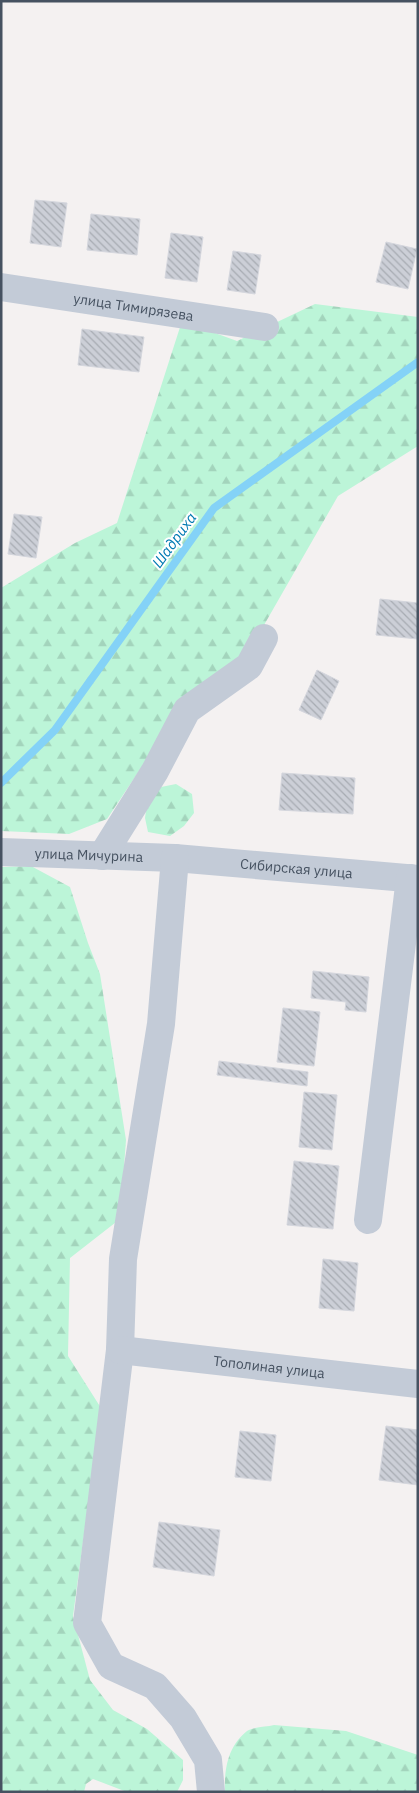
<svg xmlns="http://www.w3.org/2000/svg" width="419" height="1793" font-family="'IBM Plex Sans',sans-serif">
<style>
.forest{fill:url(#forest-firs)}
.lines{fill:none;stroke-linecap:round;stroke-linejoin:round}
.stream{stroke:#84d2f7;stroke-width:8}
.building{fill:url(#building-back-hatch);stroke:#d4d6dd}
.minor{stroke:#c3cbd7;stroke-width:28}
.labels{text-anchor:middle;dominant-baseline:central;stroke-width:4;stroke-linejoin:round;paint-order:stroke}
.street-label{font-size:14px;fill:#465261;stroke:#fff}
.water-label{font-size:15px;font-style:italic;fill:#017ab2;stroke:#fff}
</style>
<defs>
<pattern id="forest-firs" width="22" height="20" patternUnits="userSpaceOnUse" patternTransform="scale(1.25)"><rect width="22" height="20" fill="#bcf5d8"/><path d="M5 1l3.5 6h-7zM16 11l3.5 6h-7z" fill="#a3d4bc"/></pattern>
<pattern id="building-back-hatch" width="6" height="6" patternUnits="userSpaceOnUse" patternTransform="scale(1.25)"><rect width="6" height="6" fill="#cccfd7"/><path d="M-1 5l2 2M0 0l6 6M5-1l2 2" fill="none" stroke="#a7abb2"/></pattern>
</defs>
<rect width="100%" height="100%" fill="#f4f1f1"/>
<path class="forest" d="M315,304l103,13v129l-80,50 -94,164 -75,66 -62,93 -38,15 -68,-3v-243l74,-45 42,-20 65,-202 55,20z
M176,784l16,10 2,19 -10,13 -14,10 -22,-4 -3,-14 2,-14 14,-17z
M31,866l39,21 18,56 12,31 26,166 -6,79 -50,39 -2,98 33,52 -28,208 17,64 23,30 34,19 36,31v20l-6,12h-50l-34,-13 -7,5 -2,8h-83v-925z
M274,1725l72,6 72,24v37h-193c-1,-23 3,-46 22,-61 6,-4 19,-4 27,-6z"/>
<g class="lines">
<path class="stream" d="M1,783l54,-53 159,-222 204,-146"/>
</g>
<path class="building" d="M35,200l32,3 -6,44 -31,-4z
M91,214l49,5 -3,36 -50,-5z
M171,233l32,4 -6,45 -32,-4z
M386,242l31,7 -9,40 -32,-7z
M233,251l28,4 -6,39 -28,-4z
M82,329l62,8 -5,35 -61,-7z
M14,514l28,3 -6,41 -28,-4z
M380,599l38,4v36l-42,-4z
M317,670l22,11 -18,39 -22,-10z
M282,773l73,5 -2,36 -74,-4z
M313,971l56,6 -3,35 -21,-2 1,-8 -35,-4z
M283,1008l37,4 -6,54 -37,-4z
M219,1061l89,11 -1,14 -90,-11z
M304,1092l33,3 -5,55 -33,-3z
M294,1161l45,5 -6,63 -46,-4z
M323,1259l35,4 -4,48 -35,-3z
M386,1426l32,4v55l-39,-5z
M240,1431l36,4 -5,46 -36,-4z
M159,1522l61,8 -6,46 -61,-9z"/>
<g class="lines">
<g class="minor">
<path id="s1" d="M1,287l264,40"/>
<path id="s2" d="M1,852l174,6 243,21"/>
<path d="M102,856l53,-85 32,-61 62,-44 15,-28"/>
<path d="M175,858l-14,166 -38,235 -3,91 -33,273 24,43 44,20 28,32 25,42 3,32"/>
<path d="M368,1220l42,-342"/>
<path id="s3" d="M120,1350l298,34"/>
</g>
</g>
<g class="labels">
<g class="street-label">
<text stroke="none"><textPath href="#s1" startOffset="134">улица Тимирязева</textPath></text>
<text stroke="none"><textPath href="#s2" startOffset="88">улица Мичурина</textPath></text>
<text stroke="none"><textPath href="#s2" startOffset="296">Сибирская улица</textPath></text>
<text stroke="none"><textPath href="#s3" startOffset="150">Тополиная улица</textPath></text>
</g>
<g class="water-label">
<text transform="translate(174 540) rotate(-54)">Шадриха</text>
</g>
</g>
<rect width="419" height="1793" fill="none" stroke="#465261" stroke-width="5"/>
</svg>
